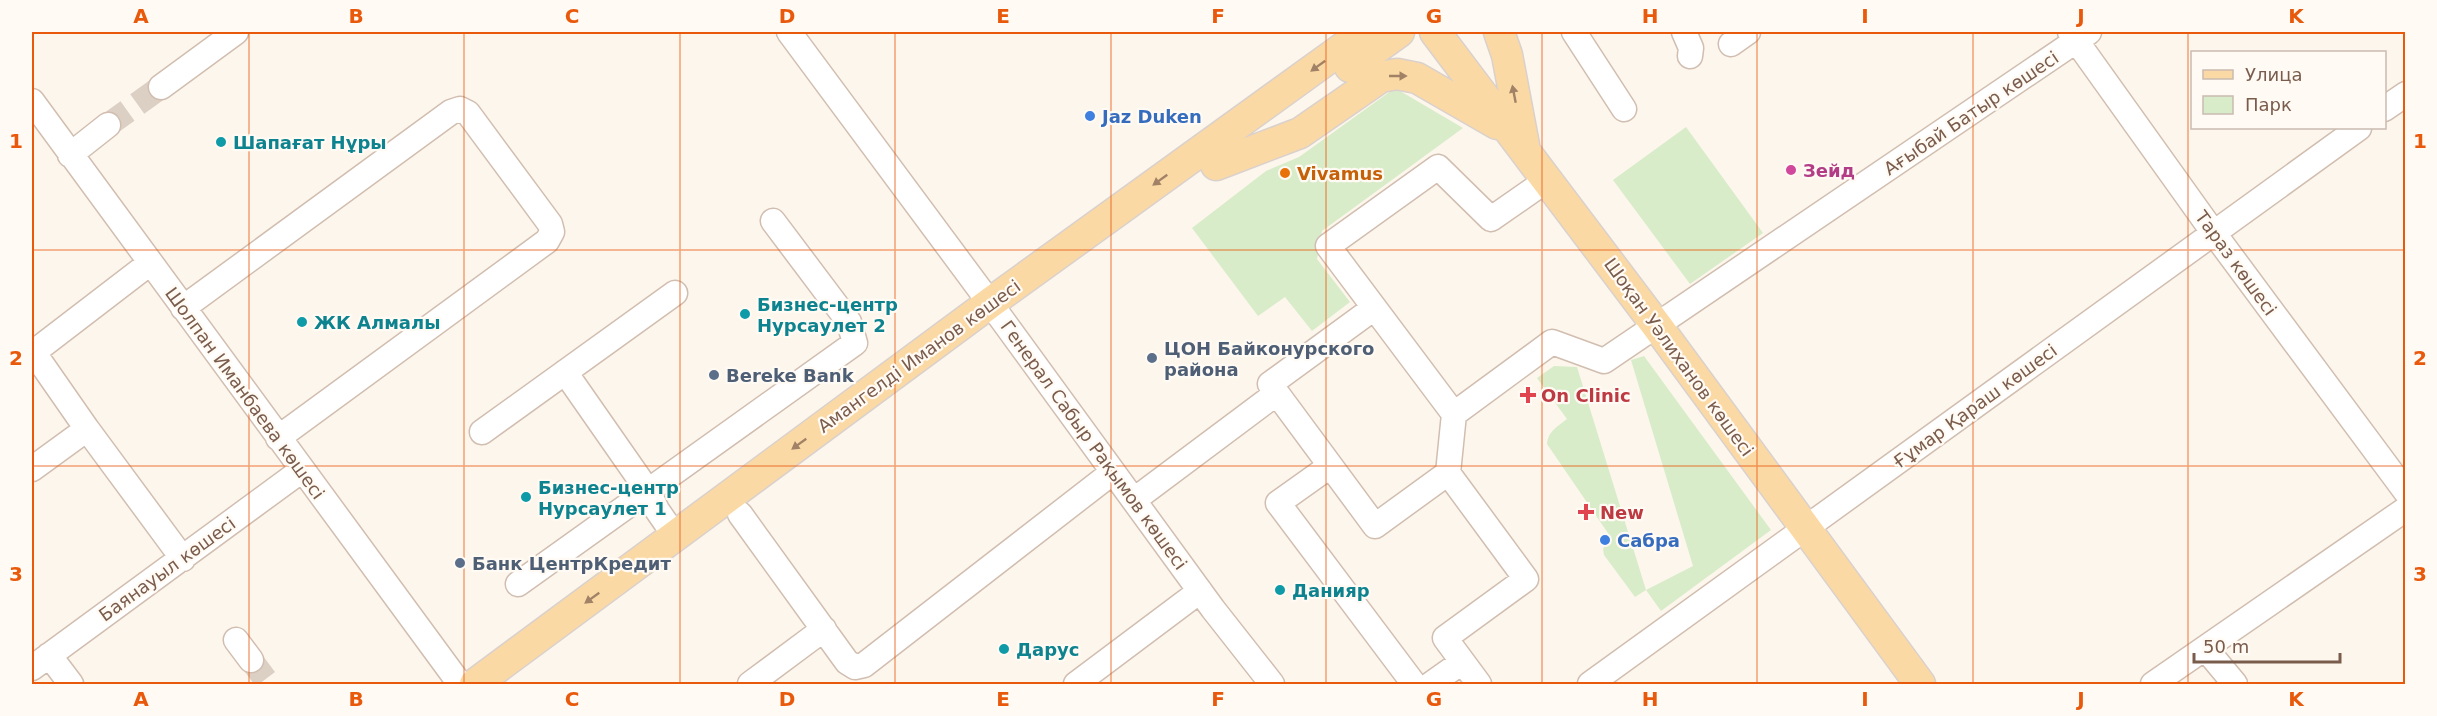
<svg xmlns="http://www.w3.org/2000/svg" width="2437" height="716" font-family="'DejaVu Sans',sans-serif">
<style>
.green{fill:#d8ecc9}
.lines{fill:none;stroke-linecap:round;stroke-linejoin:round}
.minor-tunnel{stroke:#dcd0c4;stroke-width:24;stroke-dasharray:24 12;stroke-linecap:butt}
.minor-casing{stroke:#d1beb0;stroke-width:27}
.major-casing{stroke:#dad1cd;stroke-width:33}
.minor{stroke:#fff;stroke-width:24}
.major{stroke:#fbd9a5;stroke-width:30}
.oneway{fill:#a18267}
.grid{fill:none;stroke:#e8590c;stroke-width:1.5;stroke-opacity:0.55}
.shop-dot{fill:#3f7fe0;stroke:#fffaf3;stroke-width:2}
.culture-dot{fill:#0f9aa8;stroke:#fffaf3;stroke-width:2}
.hotel-dot{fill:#d1479c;stroke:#fffaf3;stroke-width:2}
.food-dot{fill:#e8710a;stroke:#fffaf3;stroke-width:2}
.service-dot{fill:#5c6f8a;stroke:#fffaf3;stroke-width:2}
.health-dot{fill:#e0444e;stroke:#fffaf3;stroke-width:2}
.labels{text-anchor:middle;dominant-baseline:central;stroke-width:4.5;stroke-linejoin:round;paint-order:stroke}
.street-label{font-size:18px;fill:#7a5c4d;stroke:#fffaf3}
.shop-label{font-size:18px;font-weight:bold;fill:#366cbe;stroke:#fffaf3;text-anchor:start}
.culture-label{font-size:18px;font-weight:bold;fill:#0d838f;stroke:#fffaf3;text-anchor:start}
.hotel-label{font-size:18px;font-weight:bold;fill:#b23c85;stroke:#fffaf3;text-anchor:start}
.food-label{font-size:18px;font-weight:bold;fill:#c56008;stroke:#fffaf3;text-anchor:start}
.service-label{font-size:18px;font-weight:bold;fill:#4e5e75;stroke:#fffaf3;text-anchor:start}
.health-label{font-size:18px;font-weight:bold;fill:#be3a42;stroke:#fffaf3;text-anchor:start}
.neatline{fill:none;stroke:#e8590c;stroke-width:2}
.grid-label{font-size:20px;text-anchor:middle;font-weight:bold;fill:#e8590c}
</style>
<rect width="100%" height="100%" fill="#fdf6ec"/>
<path class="green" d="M1395,88l68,40 -141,103 -5,28 33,43 -38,29 -27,-34 -27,19 -66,-88 74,-57 33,-14z
M1686,127l77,106 -73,51 -77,-104z
M1644,356l127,174 -110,81 -15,-21 -11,7 -31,-42 -1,-6 7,-13 -63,-92c1,-13 10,-17 20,-25l-30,-41 17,-12 23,1 69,223 47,-24 -62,-206z"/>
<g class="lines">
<path class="minor-tunnel" d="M108,125l53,-38
M251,660l18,24"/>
<g class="minor-casing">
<path id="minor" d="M789,32l201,271 223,306 59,75
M1574,32l50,77
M1684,32l7,16 -1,8
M2070,32l143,200 193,260
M1731,44l17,-12
M161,87l75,-55
M32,101l428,583
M2384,109l22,-15
M70,155l38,-30
M183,308l268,-196 9,-3 8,4 82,111 2,8 -5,9 -269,197
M1374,308l-104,76 105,142 73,-53 6,-59 -126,-168 110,-79 53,52 56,-39
M32,350l55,79 96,130
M34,352l116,-89
M565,372l83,119 9,19 18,26
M1454,414l98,-72 52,19 485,-329
M482,432l193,-139
M1330,466l-52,37 136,181
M32,469l55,-40
M1448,473l78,106 -81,59 34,46
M1134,500l143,-107
M740,514l107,148 8,5 9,-2 249,-193
M518,584l337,-241 -6,-21 -76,-101
M236,640l15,20
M2205,648l30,36
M49,655l22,29
M32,668l270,-198
M750,684l74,-55
M1076,684l124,-93
M1431,684l31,-22
M1590,684l769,-556
M2153,684l253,-175"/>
</g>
<g class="major-casing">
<path id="major" d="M1435,32l222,294 263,358
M1499,32l8,23 17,90
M1350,67l49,-35
M1216,165l84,-32 81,-56 16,-3 20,4 80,46
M475,684l515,-381 375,-271"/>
</g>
<use href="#minor" class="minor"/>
<use href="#major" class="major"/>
</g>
<defs><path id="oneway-solid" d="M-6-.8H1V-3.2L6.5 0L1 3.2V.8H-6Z" transform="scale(1.5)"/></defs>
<g class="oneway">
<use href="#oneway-solid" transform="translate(1318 66) rotate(144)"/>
<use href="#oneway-solid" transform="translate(1398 76)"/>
<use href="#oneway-solid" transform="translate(1514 94) rotate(-101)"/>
<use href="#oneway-solid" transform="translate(1160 180) rotate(144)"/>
<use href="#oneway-solid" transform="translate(799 444) rotate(144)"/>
<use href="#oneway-solid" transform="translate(592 598) rotate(144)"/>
</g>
<path class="grid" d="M249,32v652M464,32v652M680,32v652M895,32v652M1111,32v652M1326,32v652M1542,32v652M1757,32v652M1973,32v652M2188,32v652M32,250h2374M32,466h2374"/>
<g class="shop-dot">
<circle cx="1090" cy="116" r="6"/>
<circle cx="1605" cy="540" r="6"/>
</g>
<g class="culture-dot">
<circle cx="221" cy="142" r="6"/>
<circle cx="745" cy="314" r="6"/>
<circle cx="302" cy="322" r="6"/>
<circle cx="526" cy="497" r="6"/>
<circle cx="1280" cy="590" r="6"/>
<circle cx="1004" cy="649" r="6"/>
</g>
<circle class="hotel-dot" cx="1791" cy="170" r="6"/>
<circle class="food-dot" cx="1285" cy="173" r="6"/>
<g class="service-dot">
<circle cx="1152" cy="358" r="6"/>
<circle cx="714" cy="375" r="6"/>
<circle cx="460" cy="563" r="6"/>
</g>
<g class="health-dot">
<path d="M1525 386h6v6h6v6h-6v6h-6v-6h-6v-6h6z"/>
<path d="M1583 503h6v6h6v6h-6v6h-6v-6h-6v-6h6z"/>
</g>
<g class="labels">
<g class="street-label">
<text transform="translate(1971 113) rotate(-34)">Ағыбай Батыр көшесі</text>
<text transform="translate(2236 263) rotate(54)">Тараз көшесі</text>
<text transform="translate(919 356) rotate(-36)">Амангелді Иманов көшесі</text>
<text transform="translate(1679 357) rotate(54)">Шоқан Уәлиханов көшесі</text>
<text transform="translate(245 393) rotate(54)">Шолпан Иманбаева көшесі</text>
<text transform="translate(1975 406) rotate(-36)">Ғұмар Қараш көшесі</text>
<text transform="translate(1094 445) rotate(54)">Генерал Сабыр Рақымов көшесі</text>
<text transform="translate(167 569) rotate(-36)">Баянауыл көшесі</text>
</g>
<g class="shop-label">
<text x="1102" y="116">Jaz Duken</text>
<text x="1617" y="540">Сабра</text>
</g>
<g class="culture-label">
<text x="233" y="142">Шапағат Нұры</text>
<text x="757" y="304">Бизнес-центр<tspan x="757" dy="21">Нурсаулет 2</tspan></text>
<text x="314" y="322">ЖК Алмалы</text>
<text x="538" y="487">Бизнес-центр<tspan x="538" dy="21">Нурсаулет 1</tspan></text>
<text x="1292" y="590">Данияр</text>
<text x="1016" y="649">Дарус</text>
</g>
<g class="hotel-label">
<text x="1803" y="170">Зейд</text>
</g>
<g class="food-label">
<text x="1297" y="173">Vivamus</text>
</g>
<g class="service-label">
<text x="1164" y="348">ЦОН Байконурского<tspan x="1164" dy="21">района</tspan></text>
<text x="726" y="375">Bereke Bank</text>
<text x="472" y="563">Банк ЦентрКредит</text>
</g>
<g class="health-label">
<text x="1541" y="395">On Clinic</text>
<text x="1600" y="512">New</text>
</g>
</g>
<rect width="2437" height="716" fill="none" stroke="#fffaf3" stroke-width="66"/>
<rect x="2191" y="51" width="195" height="78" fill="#fffaf3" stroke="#cabbb1" stroke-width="1.5"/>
<rect x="2203" y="70" width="30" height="9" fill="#fbd9a5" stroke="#cabbb1" stroke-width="1.5"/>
<text x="2245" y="81" font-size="18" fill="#7a5c4d">Улица</text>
<rect x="2203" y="96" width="30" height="18" fill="#d8ecc9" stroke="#cabbb1" stroke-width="1.5"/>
<text x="2245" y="111" font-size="18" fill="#7a5c4d">Парк</text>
<path d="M2194 653v9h146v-9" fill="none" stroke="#7a5c4d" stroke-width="3"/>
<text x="2203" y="653" font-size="18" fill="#7a5c4d" stroke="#fffaf3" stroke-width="4.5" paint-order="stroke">50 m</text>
<rect x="33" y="33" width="2371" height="650" class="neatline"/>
<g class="grid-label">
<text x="141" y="23">A</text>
<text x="356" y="23">B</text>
<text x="572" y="23">C</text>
<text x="787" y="23">D</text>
<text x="1003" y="23">E</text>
<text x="1218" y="23">F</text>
<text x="1434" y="23">G</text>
<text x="1650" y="23">H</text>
<text x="1865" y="23">I</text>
<text x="2081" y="23">J</text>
<text x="2296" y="23">K</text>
<text x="16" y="148">1</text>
<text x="2420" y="148">1</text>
<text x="16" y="365">2</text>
<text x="2420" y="365">2</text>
<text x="16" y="581">3</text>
<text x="2420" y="581">3</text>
<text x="141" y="706">A</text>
<text x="356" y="706">B</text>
<text x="572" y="706">C</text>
<text x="787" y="706">D</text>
<text x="1003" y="706">E</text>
<text x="1218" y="706">F</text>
<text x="1434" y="706">G</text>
<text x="1650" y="706">H</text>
<text x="1865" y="706">I</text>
<text x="2081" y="706">J</text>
<text x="2296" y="706">K</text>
</g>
</svg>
